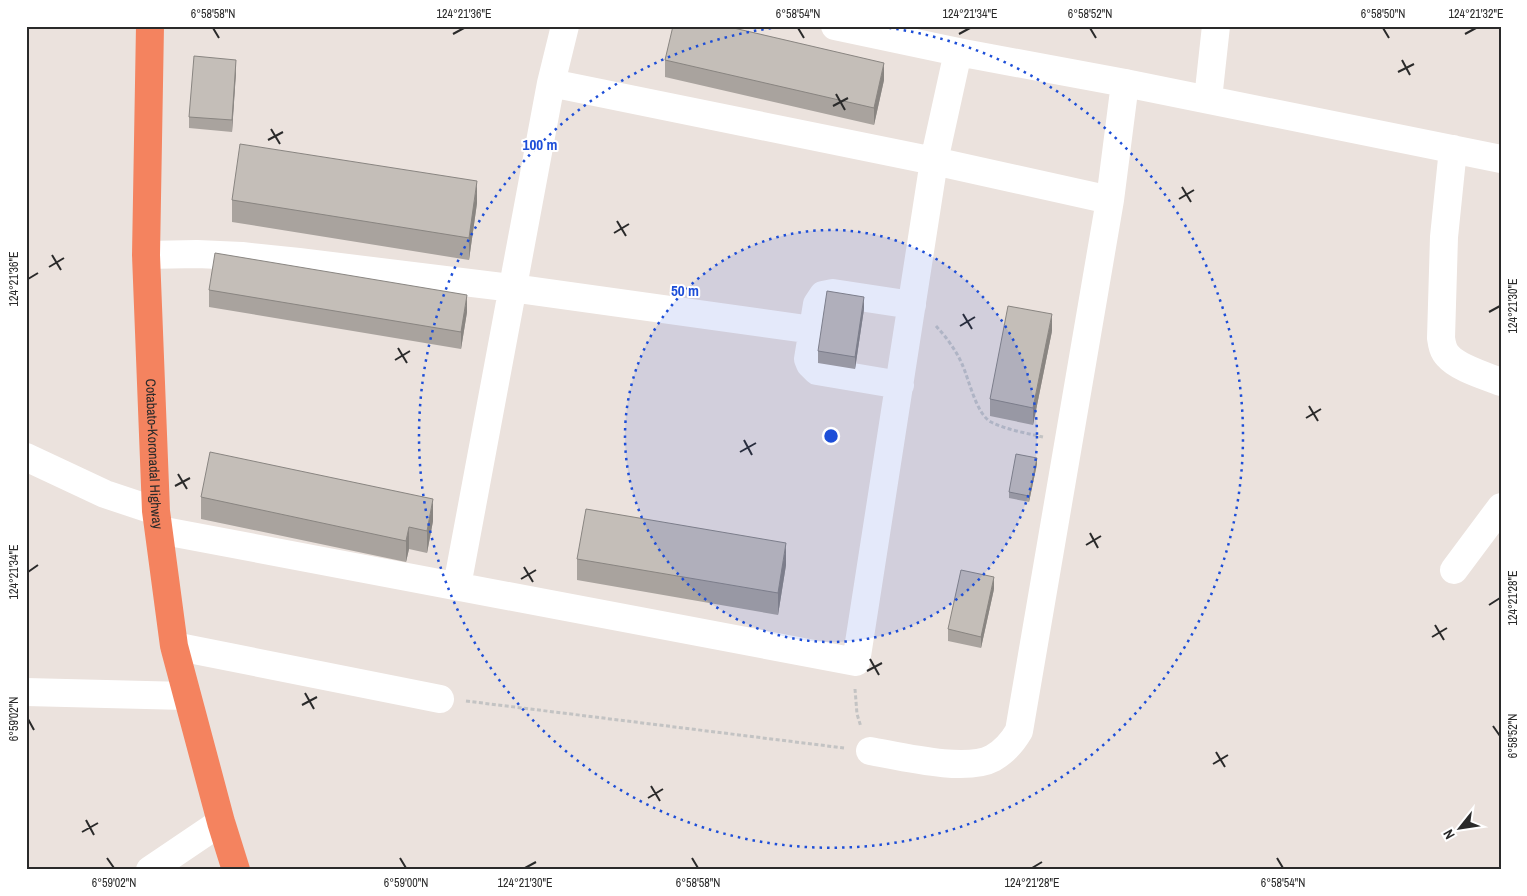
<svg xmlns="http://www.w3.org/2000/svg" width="1527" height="896" font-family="'Archivo Narrow',sans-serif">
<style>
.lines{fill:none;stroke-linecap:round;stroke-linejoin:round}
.path{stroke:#c3c3c3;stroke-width:3;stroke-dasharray:4 2.5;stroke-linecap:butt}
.minor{stroke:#fff;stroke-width:28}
.highway{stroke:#f4835f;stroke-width:28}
.wall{fill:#a9a39e}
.shaded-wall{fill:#898581}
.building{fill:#c4beb8;stroke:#898581}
.ticks{fill:none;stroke:#2a2a2a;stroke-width:2}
.ring{fill:none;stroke:#1d4ed8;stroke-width:2.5;stroke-dasharray:2.5 5}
.labels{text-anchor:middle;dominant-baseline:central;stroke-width:4;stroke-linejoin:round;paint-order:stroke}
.street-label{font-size:14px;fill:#2a2a2a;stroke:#fff}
.centre{fill:#1d4ed8;stroke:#fff;stroke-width:2.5}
.ring-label{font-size:15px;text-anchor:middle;font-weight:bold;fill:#1d4ed8;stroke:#fff;stroke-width:4;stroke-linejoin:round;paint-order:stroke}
.neatline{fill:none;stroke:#2a2a2a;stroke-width:2}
.ticks-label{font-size:12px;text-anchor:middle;fill:#2a2a2a}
</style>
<rect width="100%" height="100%" fill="#ebe2dd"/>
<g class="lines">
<path class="path" d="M936,326c10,11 20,24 26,38 7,15 14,50 29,58 16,8 35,11 52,15
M855,689l2,25 4,13
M466,701l378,47"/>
<path class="minor" d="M835,26l123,26 167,31 376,76
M551,83l383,78 176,39
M1208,99l8,-73
M1453,149l-9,88 -3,101c1,7 2,13 7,18 10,12 38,20 53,26
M146,255l51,-1 45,2 57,6 213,26 301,42
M900,385l-83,-14 -7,-7 -2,-5 9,-55 6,-9 10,-2 79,12
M26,457l79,37 51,17
M159,530l697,132 78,-501 24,-109
M1454,570l47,-63
M457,586l94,-503 14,-57
M174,646l266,53
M26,692l160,4
M870,751c29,5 96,22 123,7 12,-7 19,-15 26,-27l91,-531 15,-117
M150,870l71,-48"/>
<path class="highway" id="s1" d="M150,26l-4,229 10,256 18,135 47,176 15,48"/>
</g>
<path class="wall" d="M665,60l219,20 -10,45 -209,-48z
M236,72l-4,60 -43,-4v-11z
M232,200l245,3 -8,57 -237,-38z
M209,290l258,22 -6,37 -252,-42z
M864,309l-9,60 -37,-6v-12z
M1052,331l-19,94 -43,-9v-17z
M1037,464l-8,38 -20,-4v-6z
M201,497l232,24 -6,32 -18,-4 -3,13 -205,-43z
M577,559l209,6 -8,50 -201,-35z
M994,589l-13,59 -33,-7v-12z"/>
<path class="shaded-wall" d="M236,60v12l-4,60v-12z
M884,63v17l-10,45v-17z
M477,181v22l-8,57v-22z
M467,295v17l-6,37v-17z
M864,297v12l-9,60v-12z
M1052,314v17l-19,94v-17z
M1037,458v6l-8,38v-6z
M433,499v22l-6,32v-22z
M409,527v22l-3,13v-21z
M786,543v22l-8,50v-22z
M994,577v12l-13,59v-11z"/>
<path class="building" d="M673,26h52l159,37 -10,45 -209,-48z
M194,56l42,4 -4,60 -43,-3z
M240,144l237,37 -8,57 -237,-38z
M215,253l252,42 -6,37 -252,-42z
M827,291l37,6 -9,60 -37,-6z
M1008,306l44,8 -19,94 -43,-9z
M210,452l223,47 -6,32 -18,-4 -3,14 -205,-44z
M1016,454l21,4 -8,38 -20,-4z
M586,509l200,34 -8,50 -201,-34z
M961,570l33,7 -13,60 -33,-8z"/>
<path class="ticks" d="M213,28l6,10M798,28l6,10M1090,28l6,10M1383,28l6,10M453,34l11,-6M959,34l11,-6M1465,34l11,-6M1402,60l8,15M1398,72l16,-8M836,94l9,16M833,106l15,-8M271,129l9,15M268,140l15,-8M1182,187l9,15M1179,199l15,-9M617,221l9,15M614,233l15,-9M52,255l9,15M49,267l15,-9M28,279l10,-6M1489,312l11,-6M963,314l9,15M960,326l15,-9M398,348l9,15M395,360l15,-9M1309,406l9,15M1306,418l15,-9M744,440l8,15M740,452l16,-9M178,474l9,15M175,486l15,-8M1090,533l8,15M1086,545l15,-9M524,567l9,15M28,572l10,-7M521,579l15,-9M1489,605l11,-7M1435,625l9,15M1432,637l15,-9M870,659l9,16M867,671l15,-8M305,693l9,16M302,705l15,-8M28,719l6,11M1493,726l7,10M1216,752l9,15M1213,764l15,-9M651,786l9,15M648,798l15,-9M86,820l8,15M82,832l16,-9M107,858l7,10M400,858l6,10M692,858l6,10M1277,858l6,10M525,868l11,-6M1032,868l10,-6"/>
<circle cx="831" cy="436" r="206" fill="#1d4ed8" fill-opacity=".12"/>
<g class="ring">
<circle cx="831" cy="436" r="206"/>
<path d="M874 26A412 412 0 1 1 788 26"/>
</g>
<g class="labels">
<g class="street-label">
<text stroke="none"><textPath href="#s1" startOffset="428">Cotabato-Koronadal Highway</textPath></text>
</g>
</g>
<circle cx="831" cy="436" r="8" class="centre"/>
<g class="ring-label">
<text x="540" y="150">100 m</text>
<text x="685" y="296">50 m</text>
</g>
<rect width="1527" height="896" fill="none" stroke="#ffffff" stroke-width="55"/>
<g transform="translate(1460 828) rotate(240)" stroke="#ffffff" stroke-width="4" paint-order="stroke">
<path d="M0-4L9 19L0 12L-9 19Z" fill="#2a2a2a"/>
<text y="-8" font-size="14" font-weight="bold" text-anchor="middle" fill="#2a2a2a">N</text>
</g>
<rect x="28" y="28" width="1472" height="840" class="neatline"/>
<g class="ticks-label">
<text x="213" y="18">6°58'58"N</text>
<text x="464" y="18">124°21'36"E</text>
<text x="798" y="18">6°58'54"N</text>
<text x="970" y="18">124°21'34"E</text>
<text x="1090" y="18">6°58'52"N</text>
<text x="1383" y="18">6°58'50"N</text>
<text x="1476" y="18">124°21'32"E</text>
<text transform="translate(14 279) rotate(-90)" y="4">124°21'36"E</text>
<text transform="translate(1513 306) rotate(-90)" y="4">124°21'30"E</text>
<text transform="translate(14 572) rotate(-90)" y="4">124°21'34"E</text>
<text transform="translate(1513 598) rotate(-90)" y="4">124°21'28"E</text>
<text transform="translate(14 719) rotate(-90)" y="4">6°59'02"N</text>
<text transform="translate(1513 736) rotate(-90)" y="4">6°58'52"N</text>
<text x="114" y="887">6°59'02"N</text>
<text x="406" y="887">6°59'00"N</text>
<text x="525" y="887">124°21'30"E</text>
<text x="698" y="887">6°58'58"N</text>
<text x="1032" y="887">124°21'28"E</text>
<text x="1283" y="887">6°58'54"N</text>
</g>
</svg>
